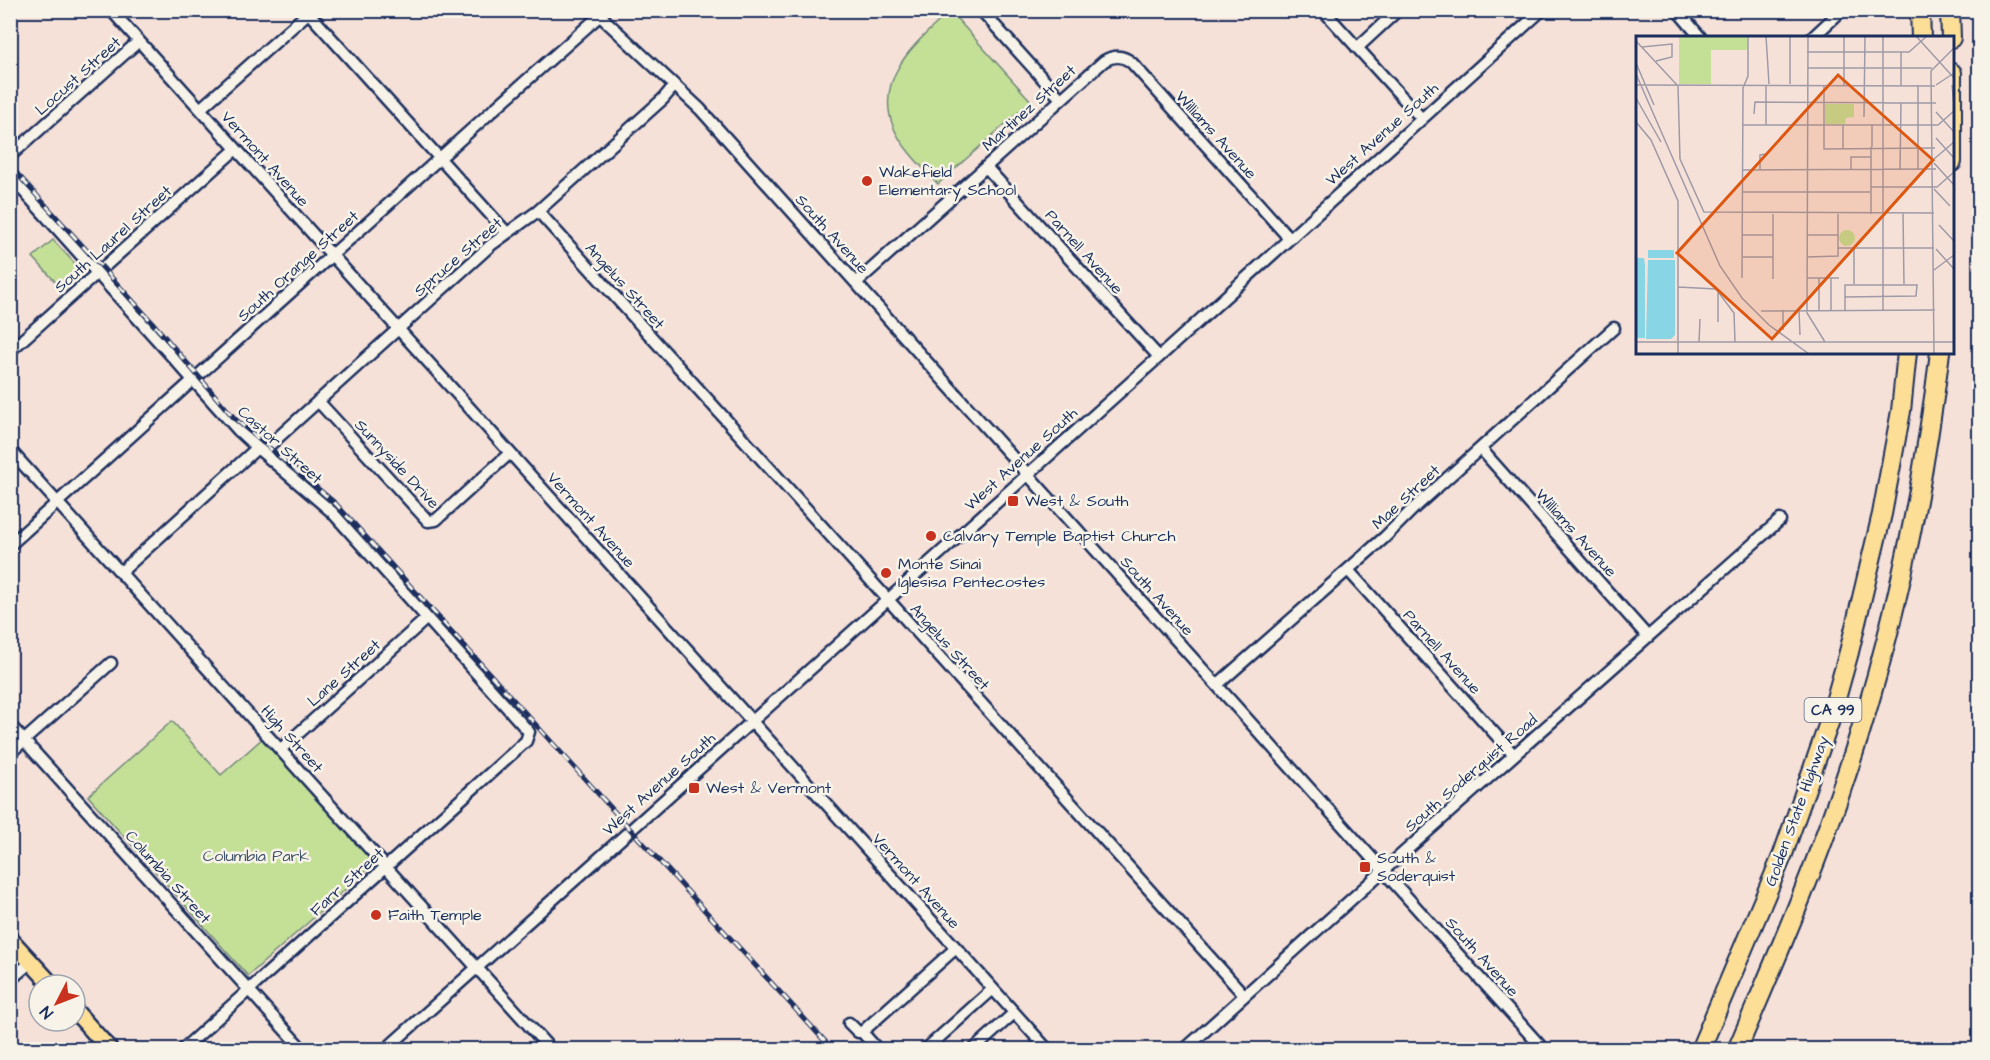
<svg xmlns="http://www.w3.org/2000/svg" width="1990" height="1060" font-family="'Architects Daughter',sans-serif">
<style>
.green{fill:#c4e097;stroke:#70887a;stroke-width:1.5}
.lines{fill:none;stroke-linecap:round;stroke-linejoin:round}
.minor-casing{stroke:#1b2f5e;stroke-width:15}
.primary-casing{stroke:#1b2f5e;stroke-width:20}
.motorway-casing{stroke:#1b2f5e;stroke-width:22}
.minor{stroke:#f7f3e8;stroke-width:10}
.primary{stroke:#fcde96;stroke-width:15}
.motorway{stroke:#fcde96;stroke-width:18}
.rail-casing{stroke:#1b2f5e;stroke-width:5}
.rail{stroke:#f7f3e8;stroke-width:3;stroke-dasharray:9;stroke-linecap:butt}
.poi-dot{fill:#c8321e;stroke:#f7f3e8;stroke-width:2}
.labels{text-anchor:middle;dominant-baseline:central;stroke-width:5;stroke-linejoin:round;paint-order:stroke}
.shield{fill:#f7f3e8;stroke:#5d6a87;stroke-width:1.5}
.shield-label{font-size:15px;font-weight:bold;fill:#1b2f5e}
.street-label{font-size:16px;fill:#1b2f5e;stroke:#f7f3e8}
.poi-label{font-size:16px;fill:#1b2f5e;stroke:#f7f3e8;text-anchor:start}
.park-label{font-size:16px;fill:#3d5269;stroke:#f7f3e8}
.inset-road{fill:none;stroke:#9e9aa7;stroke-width:1.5}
.view{fill:#de5710;fill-opacity:0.15;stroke:#de5710;stroke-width:3}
.inset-edge{fill:none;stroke:#1b2f5e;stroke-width:3}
</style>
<rect width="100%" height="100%" fill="#f6e1d8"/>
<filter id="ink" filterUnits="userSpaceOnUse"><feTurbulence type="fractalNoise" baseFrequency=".0167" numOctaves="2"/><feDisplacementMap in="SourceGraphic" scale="12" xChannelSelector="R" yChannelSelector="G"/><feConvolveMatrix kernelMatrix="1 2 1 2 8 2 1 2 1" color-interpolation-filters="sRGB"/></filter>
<g filter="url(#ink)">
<path class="green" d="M950,11l81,90 -93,83c-15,-16 -37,-37 -45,-58 -19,-50 25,-85 57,-115z
M53,240l27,29 -20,18 -27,-30z
M172,721l49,54 43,-38 111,126 -127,113 -160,-180z"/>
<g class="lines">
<g class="minor-casing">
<path id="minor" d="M111,10l937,1040
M306,10l201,223
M594,10l106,99 844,941
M981,10l80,89
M1323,10l99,109
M1677,10l24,28
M1812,38l30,-28
M1357,48l41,-38
M200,109l108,-96
M10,156l129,-115
M986,167l173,190
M10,176l228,254 24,22 70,60 197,220 -3,9 -344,309
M538,211l706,784
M856,283l248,-222c10,-6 19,-6 28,2l157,175
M10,351l226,-202
M318,401l110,120 8,-1 74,-67
M1481,449l167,188
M10,450l541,600
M262,452l229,-207 47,-34 125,-112 11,-13
M10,545l482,-434 114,-101
M1348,570l166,185
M121,572l136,-124
M1217,685l168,-148 28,-28 201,-181
M10,725l293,325
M281,749l146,-131
M10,753l101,-90
M10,980l21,-18
M849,1023l9,9h4l94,-84
M862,1032l16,18
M385,1050l774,-693 383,-347
M925,1050l68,-61
M973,1050l41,-37
M1184,1050l200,-180 396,-350"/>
</g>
<g class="primary-casing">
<path id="primary" d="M10,939l42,46
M75,1011l35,39"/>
</g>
<g class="motorway-casing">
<path id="motorway" d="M1920,10l1,28
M1950,10l1,28
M1952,73v89
M1700,1050l83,-196 47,-134 19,-68 33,-138 19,-103 6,-59
M1737,1050c31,-73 63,-145 90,-220 57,-154 93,-314 113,-478"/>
</g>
<use href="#minor" class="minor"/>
<use href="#primary" class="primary"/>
<use href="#motorway" class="motorway"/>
<g class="rail-casing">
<path id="rail" d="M10,166l141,155 84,98 101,85 295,326 202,220"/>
</g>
<use href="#rail" class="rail"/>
</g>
</g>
<g class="poi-dot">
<circle cx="867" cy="181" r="6"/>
<rect x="1007" y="495" width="12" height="12" rx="3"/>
<circle cx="931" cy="536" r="6"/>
<circle cx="886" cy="573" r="6"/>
<rect x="688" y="782" width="12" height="12" rx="3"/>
<rect x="1359" y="861" width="12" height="12" rx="3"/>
<circle cx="376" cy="915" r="6"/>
</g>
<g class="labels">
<rect class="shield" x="1804.5" y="698" width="57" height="24" rx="4.5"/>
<g class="shield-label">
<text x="1833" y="710">CA 99</text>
</g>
<g class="street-label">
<text transform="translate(78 76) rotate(-42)">Locust Street</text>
<text transform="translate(1029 108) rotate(-42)">Martinez Street</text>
<text transform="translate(1382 134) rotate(-42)">West Avenue South</text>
<text transform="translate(1216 135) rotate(48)">Williams Avenue</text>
<text transform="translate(265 159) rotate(48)">Vermont Avenue</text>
<text transform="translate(832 234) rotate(48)">South Avenue</text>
<text transform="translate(113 239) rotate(-42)">South Laurel Street</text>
<text transform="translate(1084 252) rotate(48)">Parnell Avenue</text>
<text transform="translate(458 257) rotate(-41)">Spruce Street</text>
<text transform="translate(298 266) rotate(-42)">South Orange Street</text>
<text transform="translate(625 286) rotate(48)">Angelus Street</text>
<text transform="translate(280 445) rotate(42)">Castor Street</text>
<text transform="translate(1021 459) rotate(-42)">West Avenue South</text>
<text transform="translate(397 464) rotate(47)">Sunnyside Drive</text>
<text transform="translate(1406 497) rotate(-43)">Mae Street</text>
<text transform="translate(591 520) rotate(48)">Vermont Avenue</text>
<text transform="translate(1576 533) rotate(48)">Williams Avenue</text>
<text transform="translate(1157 596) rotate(48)">South Avenue</text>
<text transform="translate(950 647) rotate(48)">Angelus Street</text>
<text transform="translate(1442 652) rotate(48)">Parnell Avenue</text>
<text transform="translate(344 673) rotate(-42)">Lane Street</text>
<text transform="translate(292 739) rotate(48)">High Street</text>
<text transform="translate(1471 773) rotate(-41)">South Soderquist Road</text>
<text transform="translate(659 784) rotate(-42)">West Avenue South</text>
<text transform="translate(1797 811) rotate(-70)">Golden State Highway</text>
<text transform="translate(168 877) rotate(48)">Columbia Street</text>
<text transform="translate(916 881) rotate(48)">Vermont Avenue</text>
<text transform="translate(347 882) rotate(-42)">Farr Street</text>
<text transform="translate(1482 957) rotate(48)">South Avenue</text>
</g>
<g class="poi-label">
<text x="879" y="172">Wakefield<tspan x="879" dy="18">Elementary School</tspan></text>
<text x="1025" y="501">West &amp; South</text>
<text x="943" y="536">Calvary Temple Baptist Church</text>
<text x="898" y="564">Monte Sinai<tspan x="898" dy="18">Iglesisa Pentecostes</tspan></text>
<text x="706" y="788">West &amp; Vermont</text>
<text x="1377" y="858">South &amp;<tspan x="1377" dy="18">Soderquist</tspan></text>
<text x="388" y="915">Faith Temple</text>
</g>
<g class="park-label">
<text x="256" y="856">Columbia Park</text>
</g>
</g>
<g transform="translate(1636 36)">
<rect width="318" height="318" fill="#f6e1d8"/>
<path d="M43,0h68v14h-36v34h-32zM189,68h29v13l-8,1 -1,6h-20zM203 202a8 8 0 1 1 16 0a8 8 0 1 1-16 0Z" fill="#c4e097"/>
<path d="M12,214h26v8h-26zM0,222h8l1,7v73h-9zM12,224h27v75l-4,4h-25z" fill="#87d5e5"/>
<path class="inset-road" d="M130,0l3,48M172,0l-1,277 18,29M208,0v49M280,0l38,42M0,5l42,45 2,73 24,53 230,1M6,11l30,-3v13l-16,4M171,16h102l18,-16M0,27l18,42M172,32h124M0,38l84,192 22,32 27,27 40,29M154,48v-48M0,49l299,1M188,49v64l111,-1M265,49v-33M300,49l18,-12M316,49l2,20M0,62l25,44M300,76l18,20M118,78l1,-12 181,1M228,81l1,-81M0,86l15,18 27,61v153M107,89h195l16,-14M130,89v-39M236,89v22M300,102l18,20M207,113v-24M298,123l20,-17M298,127l20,22M264,133l1,-66M282,133v-84M107,134l193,-1M124,134v-15l7,-1M215,134v-13h20M235,151h66l17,-15M298,153l16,17M107,156h127M267,177l1,71M137,178v65M235,178v-67M303,189l15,16M107,199h30M171,199h31M202,212h96M300,213l18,20M107,221h30M171,221l31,-1v-42M298,234l20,-15M106,242l1,-190 5,-12v-40M171,242h32M218,248v-36M42,251l38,2 18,24 1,29M82,256v30M163,274l1,25M183,274v-32M195,274v-32M209,274v-25h72l-1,11 -71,1M247,274v-274M125,275l174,-1M147,294v-20M0,306h318M63,306l1,-23M298,318l-3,-283 23,-23"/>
<path class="view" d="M202,39l95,85 -161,179 -95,-86z"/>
<rect width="318" height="318" class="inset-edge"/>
</g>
<rect width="1990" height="1060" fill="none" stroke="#f7f3e8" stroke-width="36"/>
<rect x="18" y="18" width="1954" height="1024" fill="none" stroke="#1b2f5e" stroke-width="2" filter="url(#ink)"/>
<g transform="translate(57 1003) rotate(228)"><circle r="28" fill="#f7f3e8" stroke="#9fa5b1" stroke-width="1.5"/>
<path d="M0-4.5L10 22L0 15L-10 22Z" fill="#c8321e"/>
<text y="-9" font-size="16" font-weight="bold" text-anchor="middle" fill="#1b2f5e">N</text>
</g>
</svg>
